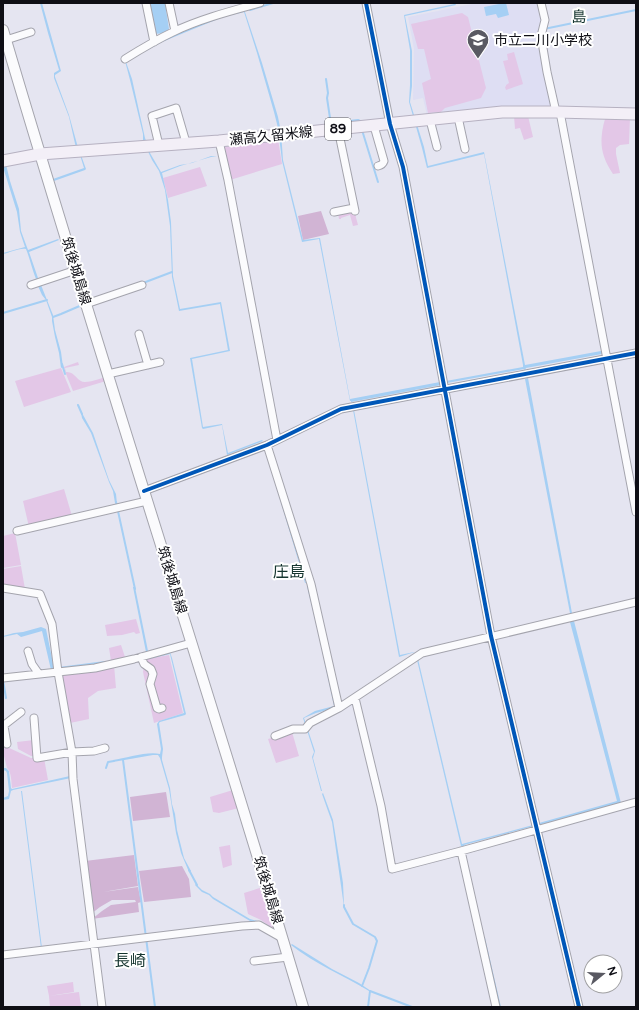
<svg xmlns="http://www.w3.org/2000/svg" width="639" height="1010" font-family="'Varela Round','Noto Sans JP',sans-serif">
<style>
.built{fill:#dedef3}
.green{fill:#e3c7e7}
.forest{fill:#d1b4d4}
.water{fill:#a5cff4}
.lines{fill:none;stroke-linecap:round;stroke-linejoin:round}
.stream{stroke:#a5cff4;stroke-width:2}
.street-casing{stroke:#a4a4ad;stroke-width:9}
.secondary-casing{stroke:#a4a4ad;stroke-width:12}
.primary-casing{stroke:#b6b1c1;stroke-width:13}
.street{stroke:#fbfbfd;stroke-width:7}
.secondary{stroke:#fbfbfd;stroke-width:10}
.primary{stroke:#f3eff7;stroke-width:11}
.cycleway-casing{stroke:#fff;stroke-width:6}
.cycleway{stroke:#0057b8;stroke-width:4}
.labels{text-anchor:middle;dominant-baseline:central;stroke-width:4;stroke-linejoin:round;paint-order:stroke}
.shield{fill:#fff;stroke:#56565b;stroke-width:1}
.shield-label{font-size:13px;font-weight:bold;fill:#0e0e15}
.poi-label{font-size:14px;fill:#0e0e15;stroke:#fff;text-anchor:start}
.street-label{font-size:14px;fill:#0e0e15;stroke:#fff}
.neighbourhood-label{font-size:15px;fill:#15352f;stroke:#fff}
.quarter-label{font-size:16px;fill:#15352f;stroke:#fff}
</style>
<rect width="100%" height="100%" fill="#e5e5f1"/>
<path class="built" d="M477,3h62l3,14 -4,17 5,36 9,36h-36l-89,9 -4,-17 -10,2 1,-51 -6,-32z"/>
<path class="green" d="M462,13l6,4 18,71 -5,10 -36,10 -4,4 -13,1 -6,-30 9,-4 -7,-30h-6l-7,-25z
M514,52l9,32 -17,6 -1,-3 1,-1v-1l3,-2 -6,-22 5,-1 -1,-6z
M514,116h14l5,21 -9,3 -4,-12 -5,1z
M630,118l-1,26 -9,1 -4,3v6l4,19 -7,1c-13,-19 -14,-34 -8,-55z
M278,139l4,25 -52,16 -6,-33z
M200,167l7,19 -39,12 -5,-20z
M354,210l4,15 -5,1 -3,-11 -9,3v1h-2l-1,-6z
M78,362l1,3 -14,3 1,4c9,-1 11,10 19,10 6,0 14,-3 20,-5l1,4 -33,10 -7,-17 -2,-7z
M61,368l10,24 -47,15 -9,-26z
M64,489l8,27 -43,11 -6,-26z
M15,533l6,32 -18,3v-32z
M21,566l4,23 -22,-4v-16z
M136,619l4,14 -4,1 -2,-2 -12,3 -15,1 -2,-11z
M121,645l4,12 -14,4 -2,-13z
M169,655l14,58 -29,10 -11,-51 2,-13z
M114,665l2,23 -18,3 -10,7 1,21 -19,4 -9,-49z
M292,732l7,24 -23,7 -8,-24z
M34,740l1,16h-4l-13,-7 -1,-7z
M7,747l24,11h13l4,22 -36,8c-1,-6 0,-15 -5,-20l-4,-16v-3z
M233,790l6,18 -20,5 -6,-1 -3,-15z
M230,845l2,20 -9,3 -4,-21z
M263,887l13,44 -15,-11 -13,-6 -4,-21z
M73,982l1,10 -25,4 -2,-10z
M79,992l2,15h-31l-1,-11z"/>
<path class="forest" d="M321,211l8,23 -26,6 -5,-24z
M166,792l4,25 -37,4 -3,-24z
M134,855l4,31 -35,6 35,-5 3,15 -3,1 1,9 -47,7 10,-8 9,-6 25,-3 -1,-2h-23l-12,7 -9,7 -6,-53z
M182,866l7,13 2,18 -47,5 -5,-31z"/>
<path class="water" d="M40,3h2l19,68 -6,4v2l14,38 8,29 9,25 -1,1 -31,11 -1,-2 31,-11 -4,-13 -4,-7 -7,-31 -15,-39v-5l5,-3 -11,-37z
M148,3h17l4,26 -5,3v1l-9,1z
M454,3h1l1,2 -51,11 7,35v35l-2,16 14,45 4,19 56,-14 41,213 76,-14 1,3 -76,14 -1,2 -1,-1 -77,14 -1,-2 77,-14v-2l-39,-211 -57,14 -5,-20 -13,-46 1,-17v-35l-6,-35 50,-11z
M504,3h2l3,12 -11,3 -2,-4 -10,2 -2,-9z
M244,10l1,2 17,51 16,54 3,15 2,28 20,80 17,-2 30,161 90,-17 1,3 -90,17v-1h-1l-31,-162 -17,3 -20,-81 -4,-33 -4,-16 -17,-59 -13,-41 -21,5 -32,13 -29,12 -36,20 6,17 13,59 5,13v2l11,19 19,-7 12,-2 19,-7h6l-6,1 -31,9 -18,7 6,27 3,22 2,54 7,33 41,-7 9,49 -38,8 11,68 19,-3 6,29 34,-13 1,1 -36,14 -5,-30 -19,4 -1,-1 -12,-70 38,-8 -8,-46 -41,7 -7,-34 -2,-51 -5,-36 -6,-19 -7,-11 -9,-19v-7l-13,-54 -5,-19c11,-6 23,-14 35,-19 27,-14 55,-24 84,-32z
M3,152l7,29 9,28 2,22 7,19 30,-11 1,1 -30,12 9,26 -2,1c-4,-10 -6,-20 -10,-30 -8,-1 -16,4 -23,5v-1l22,-6 -5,-15 -3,-20 -14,-45z
M41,285l12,30 2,15 6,22 2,15 -2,1 -2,-15 -4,-16 -3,-16v-4l-6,-17 -4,-5 -4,-9z
M528,378l44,235h-2l-45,-234z
M353,410h1l46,245 14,-3h1l-16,5z
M81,413h1l11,20 16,47 7,14 1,10 -2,-1 -2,-12 -4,-9 -18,-49 -9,-15z
M265,449l41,134h-1z
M307,586h1l27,120v2l-19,5 -12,5 11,33 -2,7 9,33h-1l-9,-34 2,-5 -11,-34 12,-7 19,-5 -16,-74z
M133,587h2l13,64 -2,1z
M574,621l47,182 -82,22v-2l78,-22 -47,-179z
M41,627l5,2 8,39 -3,2 -9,-39 -21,6 -4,-3 -14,3v-1l11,-3 9,-1z
M170,652l2,6 14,56 -1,1 -25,7 -1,1 4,26 -1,8v3l8,28 2,16 3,10 2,16 7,28 7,13 -2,1 -8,-19 -5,-20 -7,-44 -9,-31 -2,-3h-5l-40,7v-2c13,-2 35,-9 47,-6l1,-5 -4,-25 2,-3 25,-8 -14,-59 -21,5v-1z
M418,659l44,185 71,-19 1,1 -70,19 1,2 -4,-1 -44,-186z
M3,768h3l3,3 2,17 1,1 58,-13 1,2 -58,12 -2,1 -2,8 -6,1v-2l5,-2 1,-5 -2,-18 -1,-2 -3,-1z
M21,791h1l20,157h-1z
M323,793l10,27 10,63 1,22v2l-12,-85 -4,-11 -6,-17z
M196,884l6,6 8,4 3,3 37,22 11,3 15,9 -19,-9 -7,-1 -37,-22 -4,-4 -7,-3 -7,-7z
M292,944l40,25 27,14 12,8 -2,16h-2l2,-16c-26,-16 -54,-27 -78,-46z"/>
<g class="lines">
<path class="stream" d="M250,10l23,-7
M544,29l92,-19
M326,79l2,14 -1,5 3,20 2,5 26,-3 2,1
M362,130l16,52
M143,283l29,-11
M3,313l44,-13
M53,317l8,-3 21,-9
M62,364l3,10
M78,405l4,9
M116,502l19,87
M59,668l46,-6
M3,680l3,18
M123,760l32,247
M106,768l2,-6 6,-1
M189,870l8,15
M344,905v2l9,17 22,13 2,4 -8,27 -7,18
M484,938l16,69
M370,991l42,16"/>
<g class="street-casing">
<path id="street" d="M146,3l8,39
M169,3l6,28
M366,3l24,121 13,43 88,469 88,371
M541,3l4,17 -4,16 6,36 9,40
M6,40l25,-8
M125,59c16,-10 31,-19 48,-27 27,-13 58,-21 87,-29
M560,112l76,400
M458,117l7,32
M430,120l7,27
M374,126l10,35c-1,3 -2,4 -6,5
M338,129l17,82
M219,141l9,39 49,260
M158,145v-4l-6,-25 24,-8 9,31v4
M334,212l20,-4
M31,285l45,-15
M86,304l56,-19
M139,334l9,31
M108,374l52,-12
M267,445l44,139 28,124
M144,491l123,-46 74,-36 295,-56
M17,531l130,-30
M3,588l37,6 12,30 6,48 14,80 1,27 29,228
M28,651l4,13 7,10
M141,657l3,7 7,5 2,5 -3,10 7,24 2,1 3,-1
M3,678l55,-6 37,-4 39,-9 57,-16
M355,698l26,108 11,63 69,-18 175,-49
M34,718l3,40 35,-6 22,-1 11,-3
M3,726l18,-14
M4,726l3,18
M275,736l18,-7h12l5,-6 29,-15 83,-55 214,-51
M461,851l35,156
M3,955l239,-29 17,-1 23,13
M254,961l34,-4"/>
</g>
<g class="secondary-casing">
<path id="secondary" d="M3,30c96,327 203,650 300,977"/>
</g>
<g class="primary-casing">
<path id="primary" d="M3,161l37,-7 179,-13 283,-29h54l80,2"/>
</g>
<use href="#street" class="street"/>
<use href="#secondary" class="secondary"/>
<use href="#primary" class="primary"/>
<g class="cycleway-casing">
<path id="cycleway" d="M366,3l24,121 13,43 88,469 88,371
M144,491l123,-46 74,-36 295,-56"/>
</g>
<use href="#cycleway" class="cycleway"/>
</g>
<defs>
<g id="school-pin" transform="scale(1.15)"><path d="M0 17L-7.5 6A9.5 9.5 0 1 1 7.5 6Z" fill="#595962" stroke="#fff"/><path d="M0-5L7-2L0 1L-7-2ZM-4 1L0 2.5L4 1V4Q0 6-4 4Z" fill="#fff"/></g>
</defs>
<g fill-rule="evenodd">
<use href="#school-pin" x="478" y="40"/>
</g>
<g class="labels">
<rect class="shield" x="325" y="118" width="26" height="22" rx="3"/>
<g class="shield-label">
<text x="338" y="129">89</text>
</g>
<g class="poi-label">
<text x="494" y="40">市立二川小学校</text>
</g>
<g class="street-label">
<text transform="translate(271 136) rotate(-6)">瀬高久留米線</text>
<text transform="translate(76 271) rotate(73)">筑後城島線</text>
<text transform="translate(172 580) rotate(73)">筑後城島線</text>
<text transform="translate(268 890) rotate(73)">筑後城島線</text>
</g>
<g class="neighbourhood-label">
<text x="579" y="17">島</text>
</g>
<g class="quarter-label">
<text x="289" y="572">庄島</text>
<text x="130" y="961">長崎</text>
</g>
</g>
<rect width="639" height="1010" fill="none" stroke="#0e0e15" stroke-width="8"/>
<g transform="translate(603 974) rotate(72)"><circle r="19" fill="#ffffff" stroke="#9f9fa1"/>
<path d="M0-3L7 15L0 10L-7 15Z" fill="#595962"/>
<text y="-6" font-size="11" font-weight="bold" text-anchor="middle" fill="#0e0e15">N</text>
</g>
</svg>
